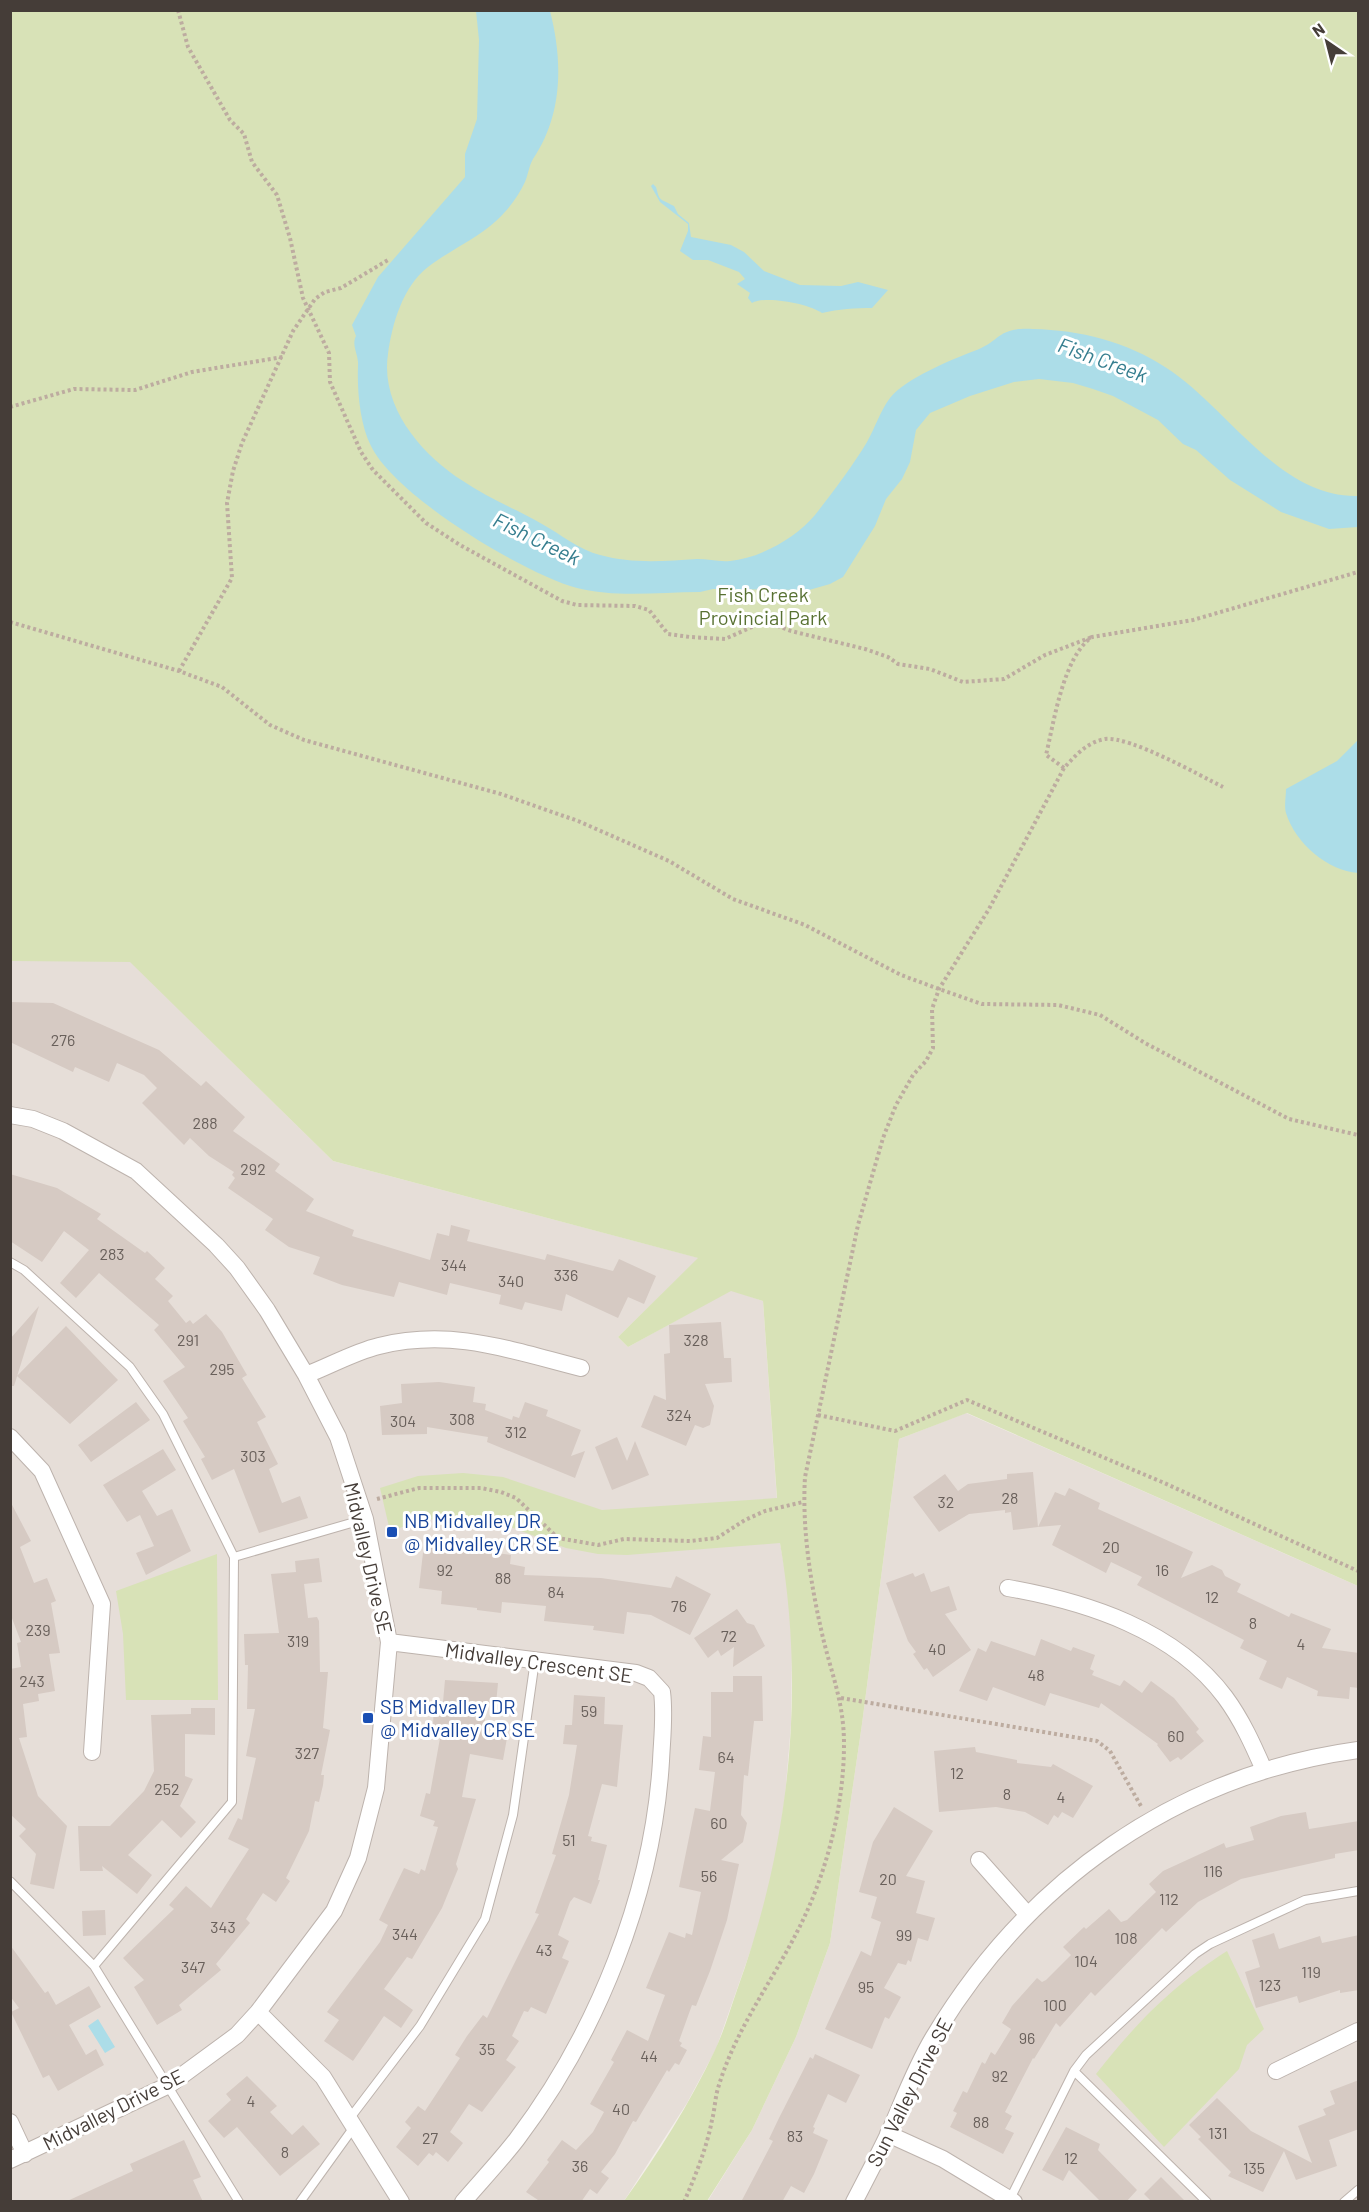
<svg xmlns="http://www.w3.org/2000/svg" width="1369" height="2212" font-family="Barlow,sans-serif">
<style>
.residential{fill:#e6ded8}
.green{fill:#d8e2b7}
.water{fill:#acdde8}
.building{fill:#d6cac3}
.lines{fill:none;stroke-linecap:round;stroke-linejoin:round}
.lane-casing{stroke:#bdb3ad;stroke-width:10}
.street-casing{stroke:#bdb3ad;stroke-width:18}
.path{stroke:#bdaca0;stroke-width:4;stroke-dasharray:3 3;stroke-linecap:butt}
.lane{stroke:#fff;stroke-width:8}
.street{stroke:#fff;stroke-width:16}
.transit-dot{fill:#1a4fb4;stroke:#fff;stroke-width:2}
.labels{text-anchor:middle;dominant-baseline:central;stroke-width:6;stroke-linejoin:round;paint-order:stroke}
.number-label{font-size:16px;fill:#69605b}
.park-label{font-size:20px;fill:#587132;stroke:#fff}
.transit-label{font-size:20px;fill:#164399;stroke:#fff;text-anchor:start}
.street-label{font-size:20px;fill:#453d38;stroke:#fff}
.water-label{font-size:21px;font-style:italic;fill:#367e8f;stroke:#fff}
</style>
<rect width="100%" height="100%" fill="#f3eee9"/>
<path class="residential" d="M11,961h119l203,200 366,97 -81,79 10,10 103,-57 32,11 17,242 8,45 4,59 -1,77 -6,73 -9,63 -13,55 -47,134 -29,54 -63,98 -613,1z
M966,1413l392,173v615l-651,1 45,-72 44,-93 34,-94 32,-219 37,-285z"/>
<path class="green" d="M11,11h1347v1575l-391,-173 -68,26 -37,285 -32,219 -34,94 -44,93 -45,71h-83c34,-47 66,-98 91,-151 9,-19 15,-40 22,-60 52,-143 69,-297 43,-447l-153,12 -29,-1 -32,-6 -66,-25 -40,-6 -35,3 -35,11 -10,-43 38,-12 45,-3 40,4 99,33 175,-12 -14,-197 -32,-10 -103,56 -10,-10 80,-79 -365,-97 -203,-199 -119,-1z
M217,1554l1,146h-92l-3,-66 -7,-43z
M1227,1951l37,78 -17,16 -8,24 -75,78 -68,-73c41,-52 75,-87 131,-123z"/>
<path class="water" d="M476,11h74c13,50 13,104 -17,148 -4,7 -5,16 -8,23 -7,15 -17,28 -29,39 -21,19 -46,29 -68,46 -25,19 -36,57 -40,87 -8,53 34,101 75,127 25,17 53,28 79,43 18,10 38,26 58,31 32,9 65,6 97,4 11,0 22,3 33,2 30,-3 66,-23 85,-46 18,-23 37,-48 52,-73 8,-14 13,-31 23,-44 16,-20 61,-38 84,-47 28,-10 22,-24 59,-22 47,1 94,13 132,38 62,39 113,131 193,129v31l-29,2 -48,-17 -51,-32 -34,-30 -13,-6 -25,-24 -45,-24 -20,-7 -20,-6 -34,-4 -25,3 -44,14 -40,17 -14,17 -6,32 -8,17 -16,20 -11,27 -32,51 -13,7 -21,6 -96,-1 -13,3c-40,0 -84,6 -123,-4 -53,-14 -182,-92 -206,-142 -11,-22 -14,-55 -13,-80 1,-11 -7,-20 -2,-30l-4,-11 26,-48 87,-100v-23l12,-35 2,-79z
M653,184l3,3c4,15 3,11 18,19l4,8 11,9 2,14 40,8 13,7 20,19 36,14 41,1 17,-4 30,8 -16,18c-16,0 -34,1 -50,5 -12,-9 -56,-18 -70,-10l-4,-5 2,-5 -13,-9 8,-5 -6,-7 -31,-12h-15l-13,-9 8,-20v-7l-28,-22 -9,-16z
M1358,740v133c-30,-2 -63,-30 -72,-60 -2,-7 0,-17 0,-24l51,-28z
M98,2019l17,28 -10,6 -17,-27z"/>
<path class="building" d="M10,1002l43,1 106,47 42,36 5,-5 39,36 -12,14 47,33 -5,7 39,28 -8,12 48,19 -2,6 78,24 7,-27 12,3 2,-11 19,5 -3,11 78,19 2,-6 66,17 6,-12 37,17 -12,28 -16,-7 -10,21 -52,-24 -4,17 -37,-9 -3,8 -23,-6 2,-9 -51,-12 -3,12 -48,-13 -5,15 -52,-12 -29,-11 7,-17 -31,-10 -24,-17 8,-11 -45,-31 7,-10 -3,-3 2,-3 -25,-16 -19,-18 -6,7 -42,-42 15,-15 -13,-13 -27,-12 -8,19 -34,-15 -2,5 -63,-30z
M10,1174l47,14 44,26 -4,5 48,34 2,-2 18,17 -10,11 18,17 -5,5 18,22 4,-3 3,4 13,-10 16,18 25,43 -5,3 24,39 -9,5 21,42 -9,5 13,34 18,-7 8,22 -49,15 -25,-64 -22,11 -11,-21 4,-2 -22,-36 5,-3 -25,-37 22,-14 -31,-37 5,-5 -60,-52 -23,25 -16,-15 29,-33 -25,-19 -22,31 -32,-21z
M39,1306l-25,80h-4v-47z
M721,1322l3,36h7l1,24 -27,2 9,22 -4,19 -7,3 -8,-3 -9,21 -45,-19 13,-32 12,5 -2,-46 6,-1 -1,-28z
M66,1326l52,54 -48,44 -53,-48z
M439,1382l36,5 -2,15 13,2 -1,6 27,10 1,-4 6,2 6,-16 23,8 -2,6 35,14 -10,26 14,-5 -10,27 -88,-36 1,-5 -61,-10v7l-45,1 -2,-29 22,-3 -1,-19z
M136,1402l14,18 -59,42 -13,-17z
M617,1437l10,24 8,-20 14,34 -37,15 -17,-43z
M163,1449l13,21 -34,21 15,25 15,-7 19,42 -45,24 -10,-22 18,-7 -14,-31 -13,7 -24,-37z
M1033,1472l5,55 -25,3 -2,-18 -6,1v-3l-36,4 -30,18 -26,-35 32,-23 13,17 10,-7 39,-5v-5z
M1069,1488l31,15 -2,6 95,43 -12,26 31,-13 10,5 3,6 16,8 -4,8 52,25 2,-4 40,16 -9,19 37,5v35l-9,-1 -1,12 -32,-3 1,-5 -31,-14 -5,12 -23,-10 8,-18 -27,-13 4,-8 -107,-55 5,-8 -31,-15 -5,11 -54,-28 9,-20 -23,2 17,-35 10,4z
M10,1501l21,40 -11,6 14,36 13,-5 9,23 -5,2 9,50 -11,1 6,37 -17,3 1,7 -16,3 4,33 -8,1 19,58 29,30 -13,63 -24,-5 6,-30 -17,-18 7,-7 -16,-15v-145l11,-2 -4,-24 4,-1 -11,-29z
M424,1544l87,11 -1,9 15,3 -1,8 77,3 70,10 5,-12 35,18 -21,41 -39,-20 -24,-3 -3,22 -31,-4 1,-4 -50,-5 2,-15 -44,-4 -1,11 -24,-3v-2l-36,-4 1,-13 -23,-3z
M319,1558l3,24 -18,2 4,34 9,-1 2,4 1,51h8l-5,56 7,2 -9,45h3l-1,10 -4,17 -4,-1 -6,30 -23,47 4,3 -14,21 -13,-9 -17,26 4,4 -34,41 5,6 -42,35 3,5 -25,15 -23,-38 10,-7 -21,-22 51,-49 -5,-4 17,-19 25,22 38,-59 -21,-10 10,-21 4,2 14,-62 -10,-2 9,-47h-8l1,-44h-3l-1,-31 35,-1 -8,-59 25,-2 -1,-11z
M913,1573l2,4 9,-4 7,19 18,-6 8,24 -12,4 26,36 -38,27 -6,-9 -3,2 -11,-16 3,-2 -8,-11 -22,-58z
M737,1609l10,14 7,2 11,21 -32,21 1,-20 -13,9 -3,-6 -10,8 -14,-20z
M1041,1639l30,12 2,-4 22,8 -5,14 4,2 -2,4 28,11 4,-6 18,13 9,-12 23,17 25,31 -3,3 8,9 -23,19 -3,-3 -8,5 -13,-17 1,-1 -57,-41 -2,5 -49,-15 -5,13 -52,-19 -6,14 -28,-10 19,-43 8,4 5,-11 44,15z
M733,1676h29l1,45h-9l-6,55 -4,-1 -3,40 6,8 -4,19 -22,18 18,4 -12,56 -17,51 -14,35 -4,-1 -13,36 3,2 -2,3 7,4 -8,15 -4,-2 -6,9 -2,-2 -31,52 -3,-1 -18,33 -14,18 8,6 -12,16 -7,-5 -9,13h-40l-15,-10 23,-30 -2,-2 15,-20 14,10 17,-18 11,-20 -14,-8 24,-42 -3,-2 16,-30 21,11 17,-46 -19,-7 23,-56 16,6 1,-5 6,2 9,-43 -22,-5 16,-79 15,3 5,-39 -16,-2 4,-34 8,1v-45h22z
M445,1680l53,3 -2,21h-10l-2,30 23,4 -4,22 -33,-6 -8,43 14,2 -20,65 2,5 -16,39 -30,51 -5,-2 -23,32 29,21 -12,18 -17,-12 -31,45 -29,-20 15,-21 -12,-8 53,-70 8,-17 -9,-5 25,-52 15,6 2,-5 4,2 13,-44 -5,-1 2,-5 -15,-5 6,-23 4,1 12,-67h-9l1,-25h9z
M574,1695l31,2 -1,27 19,1 -6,62 -15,-3 -14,52 4,1 -1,4 16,4 -9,35h2l-9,24 -17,-7 -4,5 -12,33 11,6 -7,17 7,3 -23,53 -15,-7 -3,5 -4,-1 -12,25 7,5 -13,19 10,7 -34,45 -13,-8 -19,28 13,11 -15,19 -12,-10 -3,4 -4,-3 -11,13 -22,-19 15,-19 -6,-6 13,-16 7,5 35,-53 -5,-3 12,-19 16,-21 4,3 52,-104 -4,-1 21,-58 -4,-1 17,-59 8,-50 -14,-1 2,-19h7z
M191,1708h24v27l-30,-1v42l8,3 -13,27 16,16 -15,16 -19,-18 -34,35 24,20 -15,19 -35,-28 1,5h-23l-2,-45h32l34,-35 10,-20 -3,-56 40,-1z
M975,1747l1,5 41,8v3l34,4 2,-3 40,22 -20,32 -11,-6 -4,6 -4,-3 -6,10 -23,-13 -29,-5 -57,5 -5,-61z
M894,1807l39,24 -27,45 19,5 -9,32 19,5 -7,23 -10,-3 -7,24 -3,-2 -2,5 -8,-2 -14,25 17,9 -12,22 -4,-2 -13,32 -47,-20 36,-78 10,5 10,-34 -10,-4 6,-21 -18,-5 14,-50z
M1306,1812l3,17 50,-8v29l-24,4v4l-94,21 -43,23 -32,30 -4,-4 -67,68 -4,-4 -31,35 -4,-4 -22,36 -1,-1 -28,54 7,4 -7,13 9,4 -11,21 -53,-27 7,-14 -4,-2 10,-20 4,2 15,-31 3,2 6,-12 4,3 16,-26 -9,-6 10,-17 25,-28 5,4 4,-2 25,-25 -8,-8 21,-20 2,2 23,-20 12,13 6,-2 29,-28 -7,-8 14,-13 61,-28 2,5 28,-8 -4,-13 31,-11z
M105,1910l1,25 -23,1 -1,-25z
M1274,1933l5,16 41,-13 2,7 37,-8v55l-19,3v-3l-41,13 -2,-7 -41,12 -11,-36 15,-5 -8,-27z
M10,1945l35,48 3,-2 8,14 33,-19 12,21 -32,18 17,30 10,-6 8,16 -46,26 -9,-16 -6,3 -32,-66 8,-4 -9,-12z
M815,2054l45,21 -14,28 -18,-9 -15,33 2,1 -2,5 15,7 -14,34 -10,19 -13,-7 -9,16h-41l32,-61 -4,-2 10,-21 31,-61 3,2z
M247,2076l30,30 -7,6 22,23 11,-10 17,19 -40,32 -43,-49 -13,11 -16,-17 23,-21 -5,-6z
M1359,2080v49l-30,11 8,26 -41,14 -12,-29 -21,41 -35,-16 3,-4 -33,-33 3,-2 -12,-12 28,-27 34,33 61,32 -14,-37 28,-11 -3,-6 12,-5 -5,-13z
M1066,2127l34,17 -2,6 39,40 -11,12h-25l-32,-32 -6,11 -21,-11z
M184,2140l17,37 -8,3 10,22h-138l68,-31 -3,-7z
M1161,2177l25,25h-34l-8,-8z"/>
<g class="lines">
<g class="lane-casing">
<path id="lane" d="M10,1262l14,8 106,97 33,47 71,143 -2,245 -138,164
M234,1557l131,-38
M10,1881l84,85 145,236
M1074,2071l133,131
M350,2118l70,-92 65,-107 28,-104 22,-155
M1009,2201l65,-130 12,-16 109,-101 15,-10 95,-44 53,-9
M300,2202l54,-75
M1344,2202l14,-12"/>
</g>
<g class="street-casing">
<path id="street" d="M10,1115l23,4 30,12 73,40 80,74 21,23 30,42 39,65 32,62 27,82 24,123 -13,146 -18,70 -24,53 -76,101 -21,23 -68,50 -159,75
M306,1375c24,-9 48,-23 73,-29 73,-18 131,4 202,22
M10,1437l32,34 60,133 -10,148
M1008,1588c79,14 167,42 217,109 17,23 28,48 39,73
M389,1642l247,31 13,5 13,14c3,23 0,46 -1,69 -8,133 -64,272 -144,378 -17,22 -36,42 -54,63
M979,1860l48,54
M258,2012l65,65 78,125
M1276,2071l82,-40
M10,2122l15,32
M888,2134l55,25 71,43
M854,2202c12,-23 24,-46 35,-69 14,-32 26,-65 44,-95 94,-157 243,-263 425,-288"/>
</g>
<path class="path" d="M178,10l10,37 42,73 14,14 8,28 25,33 13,43 13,60 26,55 1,29 31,70 12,18 53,53 34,22 102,56 15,4 58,1 14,4 19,24 22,3 35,2 40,-18 26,10 74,18 23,8 10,7 32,5 33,13 41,-3 41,-24 47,-18
M10,407l64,-18 61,1 57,-18 91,-15
M10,622l169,49 43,16 48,38 34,15 197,54 77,27 91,40 64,38 72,26 96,50 38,14 43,15 76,1 42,10 45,28 144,76 69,16
M179,671l53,-93 -5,-75 6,-32 9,-28 51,-112 22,-32 10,-7 16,-4 47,-28
M1064,768l-18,-13c8,-33 17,-98 46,-118l101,-17 165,-48
M818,1415l77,16 72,-31 195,82 196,89
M377,1499l42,-11h62l20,4 15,6 42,40 40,7 26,-6 66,2 27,-3 28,-18 20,-9 38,-9
M841,1698l256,43 13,10 32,57
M684,2202c11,-25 23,-55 28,-82 3,-11 3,-24 7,-35 17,-56 52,-102 78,-153 29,-56 47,-125 47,-188 0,-44 -14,-73 -23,-115 -11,-49 -19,-102 -16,-152l53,-252 25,-87 13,-33 17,-30 13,-14 7,-13 -1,-39 7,-20 50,-80 75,-141c11,-12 23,-26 41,-29 25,-3 94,36 118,48"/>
<use href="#lane" class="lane"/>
<use href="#street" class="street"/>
</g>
<g class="transit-dot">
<rect x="386" y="1526" width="12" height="12" rx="3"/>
<rect x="362" y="1712" width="12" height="12" rx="3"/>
</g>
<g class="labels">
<g class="number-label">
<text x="63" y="1039">276</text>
<text x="205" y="1122">288</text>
<text x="253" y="1168">292</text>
<text x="112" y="1253">283</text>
<text x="454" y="1264">344</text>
<text x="566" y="1274">336</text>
<text x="511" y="1280">340</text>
<text x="188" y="1339">291</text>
<text x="696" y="1339">328</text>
<text x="222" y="1368">295</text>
<text x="679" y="1414">324</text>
<text x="462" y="1418">308</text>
<text x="403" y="1420">304</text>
<text x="516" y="1431">312</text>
<text x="253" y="1455">303</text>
<text x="1010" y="1497">28</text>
<text x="946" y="1501">32</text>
<text x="1111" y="1546">20</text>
<text x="445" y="1569">92</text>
<text x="1162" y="1569">16</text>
<text x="503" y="1577">88</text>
<text x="556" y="1591">84</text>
<text x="1212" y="1596">12</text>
<text x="679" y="1605">76</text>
<text x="1253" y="1622">8</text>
<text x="38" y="1629">239</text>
<text x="729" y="1635">72</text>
<text x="298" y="1640">319</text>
<text x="1301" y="1643">4</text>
<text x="937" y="1648">40</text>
<text x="1036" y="1674">48</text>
<text x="32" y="1680">243</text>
<text x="589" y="1710">59</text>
<text x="1176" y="1735">60</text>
<text x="307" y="1752">327</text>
<text x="726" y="1756">64</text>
<text x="957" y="1772">12</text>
<text x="167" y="1788">252</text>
<text x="1007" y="1793">8</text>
<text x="1061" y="1796">4</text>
<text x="719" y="1822">60</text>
<text x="569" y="1839">51</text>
<text x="1213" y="1870">116</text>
<text x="709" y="1875">56</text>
<text x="888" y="1878">20</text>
<text x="1169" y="1898">112</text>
<text x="223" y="1926">343</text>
<text x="405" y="1933">344</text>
<text x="904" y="1934">99</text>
<text x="1126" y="1937">108</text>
<text x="544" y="1949">43</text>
<text x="1086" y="1960">104</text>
<text x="193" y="1966">347</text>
<text x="1311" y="1971">119</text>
<text x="1270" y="1984">123</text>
<text x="866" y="1986">95</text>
<text x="1055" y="2004">100</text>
<text x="1027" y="2037">96</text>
<text x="487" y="2048">35</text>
<text x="649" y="2055">44</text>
<text x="1000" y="2075">92</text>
<text x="251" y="2100">4</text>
<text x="621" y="2108">40</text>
<text x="981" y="2121">88</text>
<text x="1218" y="2132">131</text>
<text x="795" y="2135">83</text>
<text x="430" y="2137">27</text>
<text x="285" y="2151">8</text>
<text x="1071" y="2157">12</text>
<text x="580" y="2165">36</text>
<text x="1254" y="2167">135</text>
</g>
<g class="park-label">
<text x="763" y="594">Fish Creek<tspan x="763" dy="23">Provincial Park</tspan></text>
</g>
<g class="transit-label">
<text x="404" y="1520">NB Midvalley DR<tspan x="404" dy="23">@ Midvalley CR SE</tspan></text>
<text x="380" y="1706">SB Midvalley DR<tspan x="380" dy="23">@ Midvalley CR SE</tspan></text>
</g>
<g class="street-label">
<text transform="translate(369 1558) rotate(77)">Midvalley Drive SE</text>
<text transform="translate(539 1662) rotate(8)">Midvalley Crescent SE</text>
<text transform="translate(909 2092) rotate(-63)">Sun Valley Drive SE</text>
<text transform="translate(113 2109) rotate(-27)">Midvalley Drive SE</text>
</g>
<g class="water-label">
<text transform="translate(1103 359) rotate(20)">Fish Creek</text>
<text transform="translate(537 538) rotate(26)">Fish Creek</text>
</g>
</g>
<rect width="1369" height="2212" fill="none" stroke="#453d38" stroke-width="24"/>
<g transform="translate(1327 42) rotate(325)" stroke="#ffffff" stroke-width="4.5" paint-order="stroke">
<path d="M0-4.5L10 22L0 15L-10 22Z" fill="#453d38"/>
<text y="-9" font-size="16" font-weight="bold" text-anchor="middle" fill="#453d38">N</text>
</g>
</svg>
